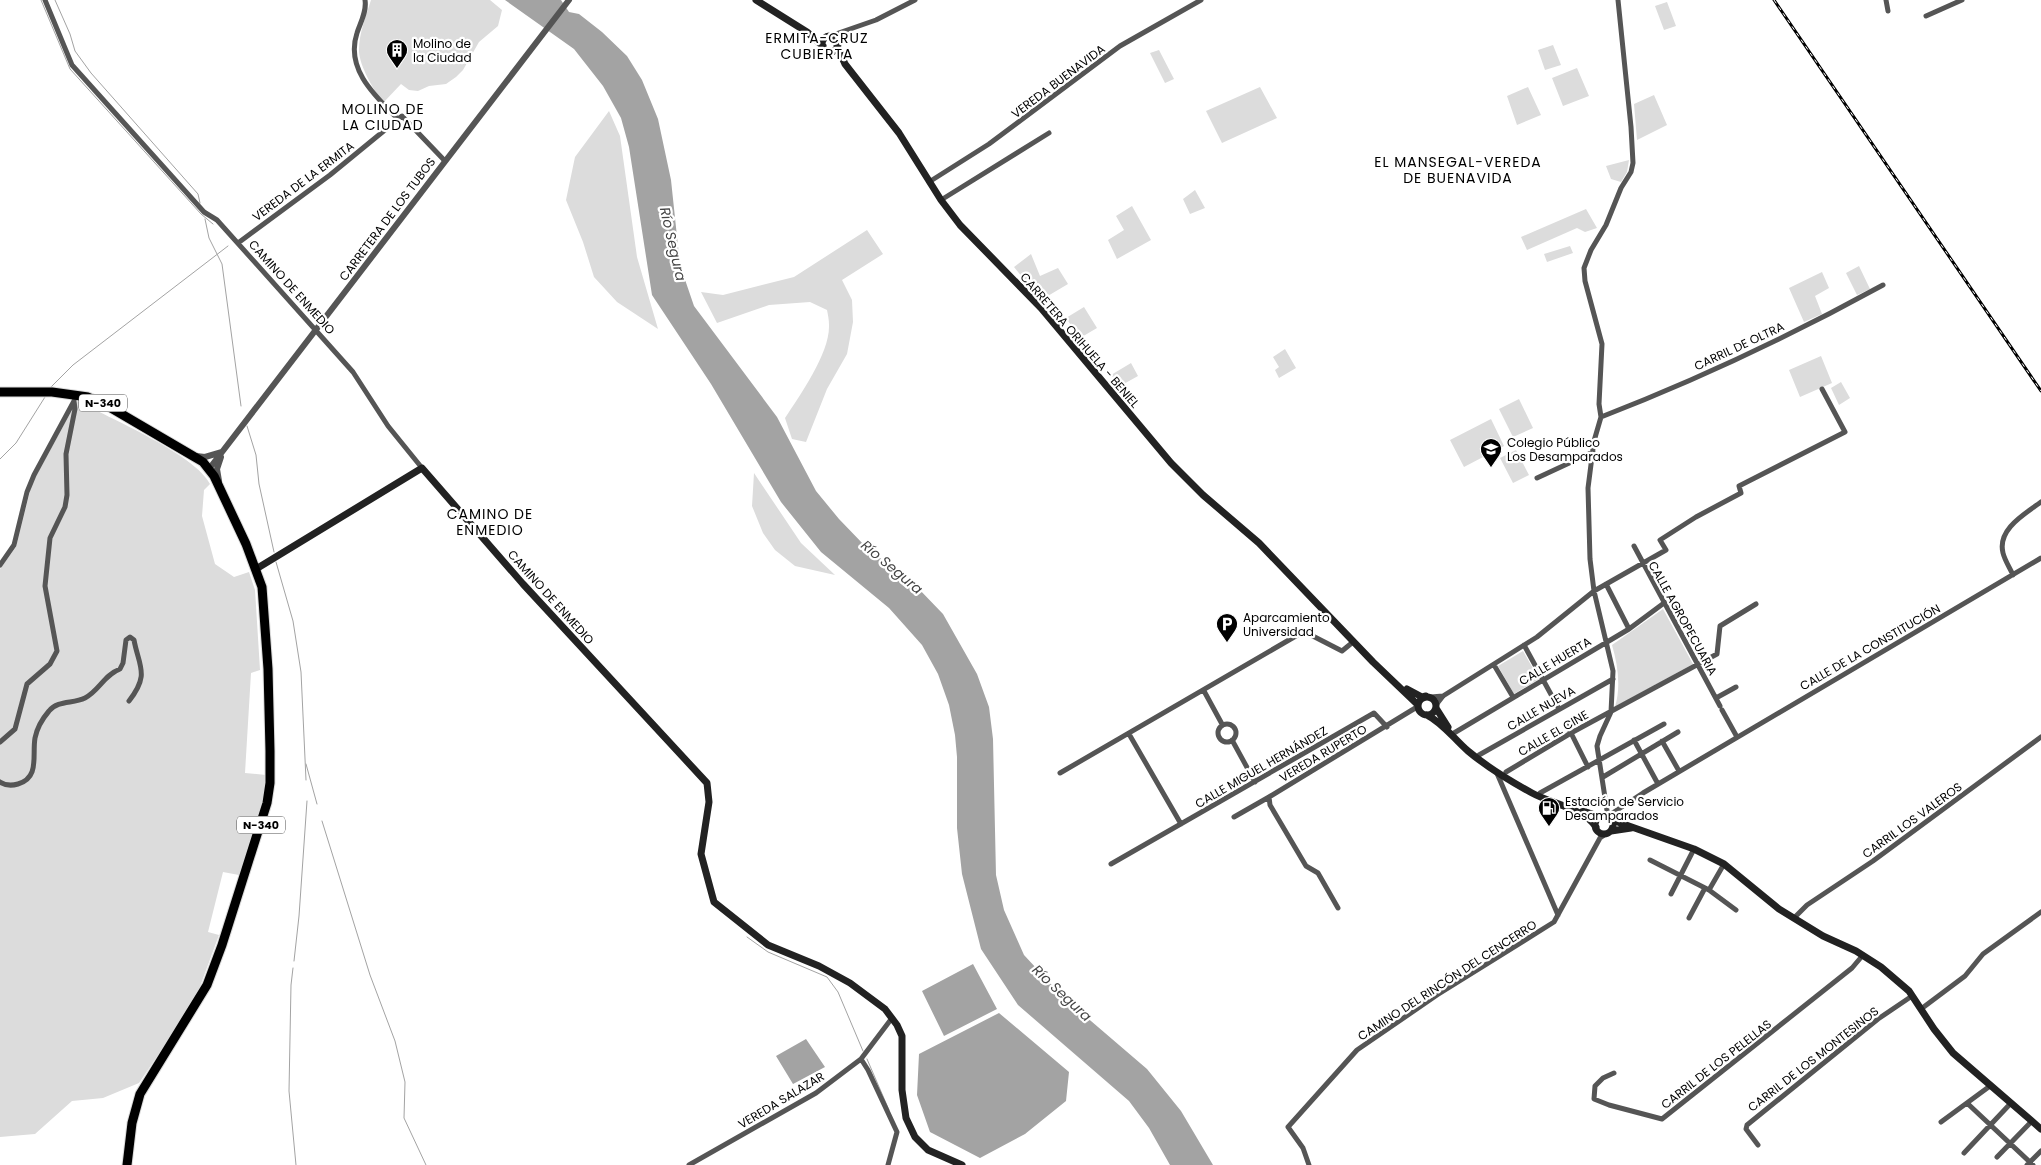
<svg xmlns="http://www.w3.org/2000/svg" width="2041" height="1165" font-family="Poppins,sans-serif">
<style>
.green{fill:#dcdcdc}
.water{fill:#a3a3a3}
.lines{fill:none;stroke-linecap:round;stroke-linejoin:round}
.stream{stroke:#a3a3a3;stroke-width:1}
.trunk-casing{stroke:#dbdbdb;stroke-width:11}
.minor{stroke:#555;stroke-width:5}
.tertiary{stroke:#555;stroke-width:6}
.secondary{stroke:#222;stroke-width:7}
.trunk{stroke:#000;stroke-width:9}
.rail-casing{stroke:#000;stroke-width:3}
.rail{stroke:#fff;stroke-width:1;stroke-dasharray:4;stroke-linecap:butt}
.labels{text-anchor:middle;dominant-baseline:central;stroke-width:4.5;stroke-linejoin:round;paint-order:stroke}
.shield{fill:#fff;stroke:#4c4c4c;stroke-width:1}
.shield-label{font-size:11px;font-weight:bold;fill:#000}
.poi-label{font-size:12px;fill:#000;stroke:#fff;text-anchor:start}
.street-label{font-size:12px;fill:#000;stroke:#fff}
.neighbourhood-label{font-size:14px;letter-spacing:1px;fill:#000;stroke:#fff}
.water-label{font-size:14px;font-style:italic;fill:#444;stroke:#fff}
</style>
<rect width="100%" height="100%" fill="#fff"/>
<path class="green" d="M371,0h119l12,10 -4,16 -19,16 -16,28 -7,7 -10,7 -17,2 -11,5 -9,-1 -8,-6 -18,19c-9,-13 -24,-37 -24,-53 0,-17 7,-34 12,-50z
M1667,2l9,24 -12,4 -9,-24z
M1553,45l8,20 -16,5 -7,-20z
M1159,50l15,29 -9,4 -15,-30z
M1577,68l12,28 -26,10 -11,-28z
M1260,87l17,31 -55,25 -16,-32z
M1528,87l13,28 -24,10 -10,-29z
M1654,95l13,30 -30,15 -3,-36z
M609,111l11,25 17,121 21,72 -41,-27 -23,-25 -11,-35 -17,-42 9,-43z
M1629,160l-2,12 -6,10 -10,-3 -5,-13z
M1195,190l10,18 -15,6 -7,-15z
M1132,206l19,34 -34,19 -9,-19 16,-10 -8,-14z
M1586,209l11,19 -12,4 -8,-4 -50,22 -6,-13z
M867,230l16,24 -41,26 10,20 1,22 -6,32 -20,35 -21,53 -14,-3 -7,-21c15,-23 45,-65 44,-93 0,-5 -1,-10 -2,-15l-17,-8 -41,3 -52,18 -16,-31 22,3 71,-18z
M1570,246l3,7 -26,9 -3,-8z
M1031,254l9,22 18,-8 10,16 -27,16 -27,-33z
M1859,266l11,23 -13,6 -11,-22z
M1822,272l7,16 -14,8 7,18 -18,8 -15,-34z
M1084,307l13,21 -17,10 -14,-20z
M1285,349l11,19 -17,10 -4,-8 4,-3 -6,-10z
M1821,356l11,27 -32,14 -11,-27z
M1131,363l7,13 -18,10 -9,-11z
M1841,382l9,16 -11,7 -8,-17z
M1519,399l14,29 -20,9 -14,-28z
M77,401c31,16 119,54 133,83l-6,6 -2,26 13,48 19,13 15,-5 6,18 5,80 -9,3 -6,100 21,2c-1,34 -16,67 -27,100l-16,-3 -15,60 11,3 -24,65 -56,83 -36,15 -31,3 -37,33 -35,3v-568l16,-22 16,-64z
M1491,419l13,27 -40,21 -14,-27z
M1516,450l13,25 -16,8 -13,-25z
M754,473l47,70 34,32 -40,-9 -20,-16 -12,-17 -11,-27z
M1663,609l30,55 -78,43c6,-20 3,-42 -3,-62z
M1523,651l16,28 -25,15 -16,-28z"/>
<path class="water" d="M505,0h56l8,12 10,2 23,18 25,24 15,24 16,39 13,61 9,85 14,41 83,111 39,74 23,28 27,28 51,40 26,27 34,60 12,33 4,32 3,136 8,35 20,45 39,42 84,72 34,42 32,54h-43l-21,-37 -20,-27 -111,-96 -37,-56 -19,-75 -5,-46v-71l-2,-22 -6,-30 -11,-31 -16,-29 -33,-37 -68,-56 -40,-50 -70,-118 -59,-89 -23,-148 -8,-29 -18,-32 -29,-37z
M973,964l24,45 -53,27 -22,-45z
M999,1013l70,59 -3,29 -41,33 -45,24 -50,-26 -13,-37 2,-41z
M806,1039l19,28 -32,17 -17,-28z"/>
<g class="lines">
<path class="stream" d="M41,0l29,69 131,145 12,10
M55,0l15,34 5,17 16,22 107,121 2,9
M205,219l4,19 13,26 19,142
M51,387l22,-22 155,-119
M247,426l9,29 3,29 15,68
M0,459l16,-16 29,-46
M276,562l17,59 8,51 5,108
M306,764l11,40
M322,821l48,154 25,66 10,41 -1,36 22,47
M747,937l21,15 59,25 11,15 25,59
M294,961l5,-45 8,-115
M293,968l-2,17 -2,106 7,74
M867,1059l22,51"/>
<g class="trunk-casing">
<path id="trunk" d="M0,392h52l36,5 18,8 87,51 10,6 11,14 32,68 16,43 6,82 2,82v32l-3,20 -45,142 -15,40 -67,109 -8,29 -5,42"/>
</g>
<path class="minor" d="M45,0l27,65 132,147 13,8 136,152 35,54 34,42
M365,0c2,12 -5,23 -8,33 -12,36 18,63 41,86
M1886,0l2,11
M1926,16l36,-16
M830,36l46,-16 39,-20
M837,42l8,-9
M929,182l60,-38 131,-98 81,-46
M941,200l108,-67
M238,243l92,-68 72,-59 43,45
M1601,417c96,-37 191,-82 282,-132
M1537,478l56,-26
M1634,546l86,160
M0,565l14,-20 13,-53 7,-17 40,-74
M2013,575c-3,-7 -8,-14 -10,-22 -6,-24 22,-39 38,-51
M1606,584l23,45
M1524,645l35,64
M1494,665l19,32
M1204,691l18,33
M1431,697l12,-1
M1716,698l20,-11
M1436,705l7,-9 94,-59 57,-46 72,-41 -6,-10 36,-23 45,-24 -2,-7 106,-54 -23,-43
M1722,710l15,27
M1218 733a9 9 0 1 1 18 0a9 9 0 1 1-18 0Z
M1567,725l21,42
M1454,733l175,-104 35,-26
M1129,734l52,90
M1232,740l23,42
M1634,740l24,44
M1662,741l17,30
M0,742l15,-13 12,-45 23,-20 7,-13 -12,-65 5,-48 15,-31 2,-12 -1,-41 9,-45 -1,-8
M1479,755l134,-76
M1496,771l62,144
M1506,772l65,-39 146,-79 3,-28 36,-22
M1060,773l241,-140 4,-1 37,19 11,-9
M1603,777l75,-45
M0,782c6,4 11,4 18,2 22,-6 14,-29 17,-46 2,-10 8,-20 14,-27 9,-11 24,-7 36,-13 14,-7 19,-23 35,-29l3,-6 3,-23 4,-3 4,3c5,27 16,34 -5,61
M1540,793l124,-69
M1234,817l35,-20
M1608,817l-11,-71 3,-10 11,-24 2,-41 -19,-80 -4,-32 -2,-71 6,-47 7,-24 -2,-13 3,-60 -17,-63 -1,-13 7,-18 15,-25 15,-37 10,-16 2,-9 -2,-36 -13,-127
M1610,818l1,-4 32,-21 398,-235
M1650,860l59,30 27,20
M1111,864l263,-151 13,14
M1709,890l15,-26
M1671,894l23,-45
M1338,908l-20,-35 -12,-7 -36,-61 -1,-8 148,-90
M1689,918l16,-30
M1794,918l13,-13 66,-44 168,-124
M1921,1009l44,-33 18,-22 58,-42
M861,1059l7,11 29,62 -9,33
M1614,1073l-11,5 -8,8 -1,13 15,6 53,14 190,-151 11,-13
M1967,1103l66,62
M1941,1122l49,-36
M1758,1145l-12,-16 1,-4 131,-106 34,-23
M1964,1153l47,-50
M1997,1157l35,-36
M689,1165l127,-72 45,-34 31,-41
M1309,1165l-6,-17 -15,-21 69,-77 80,-55 117,-73 46,-84 7,-5
M2027,1165l14,-14"/>
<path class="tertiary" d="M196,456l9,1 17,-5
M209,469l360,-469
M219,481l-2,-12 4,-12"/>
<path class="secondary" d="M756,0l51,32 16,14
M822 44a8 8 0 1 1 16 0a8 8 0 1 1-16 0Z
M837,46l8,18 54,69 42,67 19,25 81,83 130,155 32,32 56,48 114,119 44,42
M256,569l166,-101 101,116 184,199 2,19 -8,52 13,48 54,43 51,21 31,17 35,26 12,16 5,11v54l4,28 9,19 13,13 34,15
M1407,689l15,8 4,-1
M1418 706a9 9 0 1 1 18 0a9 9 0 1 1-18 0Z
M1436,708l12,19
M1427,715c16,8 27,24 41,36 19,16 42,30 64,42 20,11 51,15 64,34
M1583,811l18,6
M1595 825a9 9 0 1 1 18 0a9 9 0 1 1-18 0Z
M1612,820l82,29 30,15 55,45 44,27 33,15 25,16 28,24 25,38 19,24 88,76
M1611,831l20,-3"/>
<use href="#trunk" class="trunk"/>
<g class="rail-casing">
<path id="rail" d="M1774,0l267,391"/>
</g>
<use href="#rail" class="rail"/>
</g>
<defs>
<g id="building-pin" transform="scale(1.125)"><path d="M0 17L-7.5 6A9.5 9.5 0 1 1 7.5 6Z" fill="#000" stroke="#fff"/><path d="M-4-6H4V6H1V3H-1V6H-4ZM-2.5-4.3h1.7v1.8h-1.7ZM.8-4.3h1.7v1.8H.8ZM-2.5-1h1.7V.8h-1.7ZM.8-1h1.7V.8H.8Z" fill="#fff"/></g>
<g id="school-pin" transform="scale(1.125)"><path d="M0 17L-7.5 6A9.5 9.5 0 1 1 7.5 6Z" fill="#000" stroke="#fff"/><path d="M0-5L7-2L0 1L-7-2ZM-4 1L0 2.5L4 1V4Q0 6-4 4Z" fill="#fff"/></g>
<g id="parking-pin" transform="scale(1.125)"><path d="M0 17L-7.5 6A9.5 9.5 0 1 1 7.5 6Z" fill="#000" stroke="#fff"/><path d="M-3.5-5.5H1a3.5 3.5 0 0 1 0 7H-1V5.5H-3.5ZM-1-3.4V-.6H.8a1.4 1.4 0 0 0 0-2.8Z" fill="#fff"/></g>
<g id="fuel-pin" transform="scale(1.125)"><path d="M0 17L-7.5 6A9.5 9.5 0 1 1 7.5 6Z" fill="#000" stroke="#fff"/><path d="M-5.5-6h7V0h2V4h1.3V-2.5L3-4.5l.8-.8L6-3V5H2.5V1h-1V6h-7ZM-4.2-4.7v3.2H.2V-4.7Z" fill="#fff"/></g>
</defs>
<g fill-rule="evenodd">
<use href="#building-pin" x="397" y="50"/>
<use href="#school-pin" x="1491" y="449"/>
<use href="#parking-pin" x="1227" y="624"/>
<use href="#fuel-pin" x="1549" y="808"/>
</g>
<g class="labels">
<g class="shield">
<rect x="79" y="394.5" width="48" height="17" rx="4"/>
<rect x="237" y="816.5" width="48" height="17" rx="4"/>
</g>
<g class="shield-label">
<text x="103" y="403">N-340</text>
<text x="261" y="825">N-340</text>
</g>
<g class="poi-label">
<text x="413" y="43">Molino de<tspan x="413" dy="14">la Ciudad</tspan></text>
<text x="1507" y="442">Colegio Público<tspan x="1507" dy="14">Los Desamparados</tspan></text>
<text x="1243" y="617">Aparcamiento<tspan x="1243" dy="14">Universidad</tspan></text>
<text x="1565" y="801">Estación de Servicio<tspan x="1565" dy="14">Desamparados</tspan></text>
</g>
<g class="street-label">
<text transform="translate(1058 81) rotate(-37)">VEREDA BUENAVIDA</text>
<text transform="translate(303 181) rotate(-37)">VEREDA DE LA ERMITA</text>
<text transform="translate(387 219) rotate(-53)">CARRETERA DE LOS TUBOS</text>
<text transform="translate(292 287) rotate(48)">CAMINO DE ENMEDIO</text>
<text transform="translate(1080 340) rotate(49)">CARRETERA ORIHUELA - BENIEL</text>
<text transform="translate(1739 346) rotate(-25)">CARRIL DE OLTRA</text>
<text transform="translate(551 597) rotate(48)">CAMINO DE ENMEDIO</text>
<text transform="translate(1683 618) rotate(61)">CALLE AGROPECUARIA</text>
<text transform="translate(1870 647) rotate(-30)">CALLE DE LA CONSTITUCIÓN</text>
<text transform="translate(1555 661) rotate(-31)">CALLE HUERTA</text>
<text transform="translate(1541 708) rotate(-30)">CALLE NUEVA</text>
<text transform="translate(1553 733) rotate(-30)">CALLE EL CINE</text>
<text transform="translate(1323 753) rotate(-31)">VEREDA RUPERTO</text>
<text transform="translate(1261 767) rotate(-30)">CALLE MIGUEL HERNÁNDEZ</text>
<text transform="translate(1912 820) rotate(-36)">CARRIL LOS VALEROS</text>
<text transform="translate(1447 980) rotate(-33)">CAMINO DEL RINCÓN DEL CENCERRO</text>
<text transform="translate(1813 1059) rotate(-38)">CARRIL DE LOS MONTESINOS</text>
<text transform="translate(1716 1064) rotate(-38)">CARRIL DE LOS PELELLAS</text>
<text transform="translate(781 1100) rotate(-31)">VEREDA SALAZAR</text>
</g>
<g class="neighbourhood-label">
<text x="817" y="38">ERMITA-CRUZ<tspan x="817" dy="16">CUBIERTA</tspan></text>
<text x="383" y="109">MOLINO DE<tspan x="383" dy="16">LA CIUDAD</tspan></text>
<text x="1458" y="162">EL MANSEGAL-VEREDA<tspan x="1458" dy="16">DE BUENAVIDA</tspan></text>
<text x="490" y="514">CAMINO DE<tspan x="490" dy="16">ENMEDIO</tspan></text>
</g>
<g class="water-label">
<text transform="translate(673 244) rotate(77)">Río Segura</text>
<text transform="translate(892 567) rotate(40)">Río Segura</text>
<text transform="translate(1062 993) rotate(43)">Río Segura</text>
</g>
</g>
</svg>
